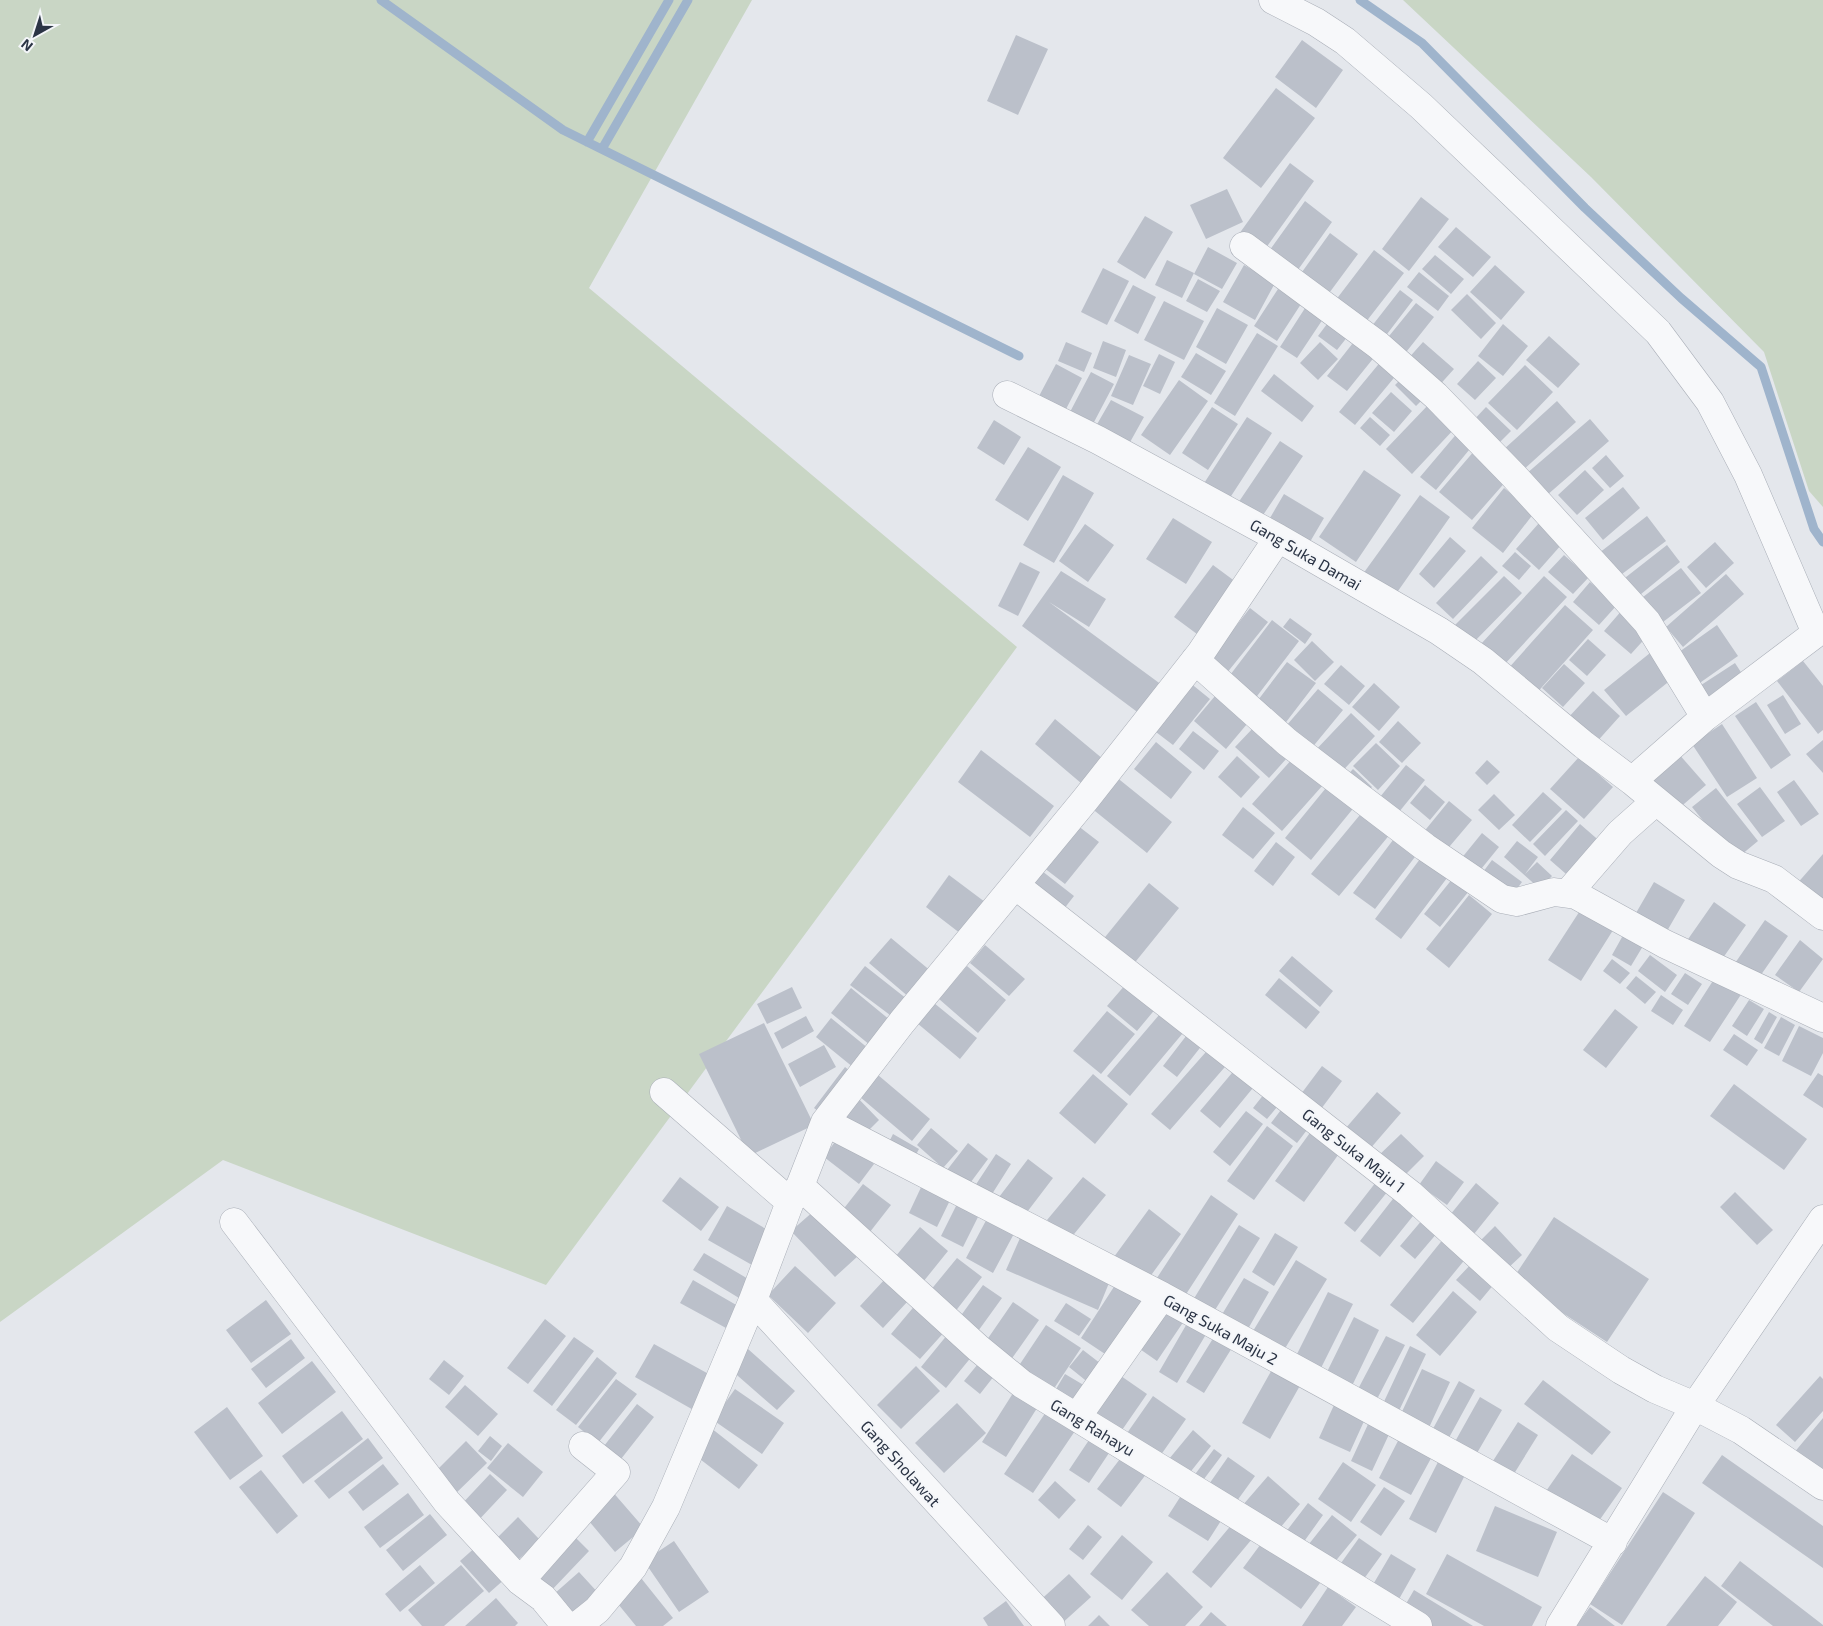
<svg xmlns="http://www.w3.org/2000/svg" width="1823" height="1626" font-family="'Exo 2',sans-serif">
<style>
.green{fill:#c9d6c5}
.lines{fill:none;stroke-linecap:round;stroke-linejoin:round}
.stream{stroke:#9fb4cc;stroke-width:9}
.building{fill:#bbc0ca}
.minor-casing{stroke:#a9aeb7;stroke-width:29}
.minor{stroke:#f7f8fa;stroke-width:28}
.labels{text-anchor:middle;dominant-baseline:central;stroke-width:4;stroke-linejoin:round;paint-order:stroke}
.street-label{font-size:16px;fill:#2b3445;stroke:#f4f6f9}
</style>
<rect width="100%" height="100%" fill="#e4e7ec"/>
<path class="green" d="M0,0h752l-163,288 428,359 -471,638 -323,-125 -223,162z
M1403,0h420v507l-14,-16 -45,-139 -173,-175z"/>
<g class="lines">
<path class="stream" d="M381,0l182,130 456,226
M1360,0l62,43 163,165 96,90 80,69 53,162 9,13
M587,142l82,-142
M602,149l86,-149"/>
</g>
<path class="building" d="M1016,35l32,14 -30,66 -31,-14z
M1302,40l41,30 -27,38 -41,-31z
M1276,88l39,30 -54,70 -38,-30z
M1290,163l24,18 -51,71 -24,-18z
M1227,189l16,33 -37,17 -16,-34z
M1421,197l28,22 -40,52 -27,-22z
M1305,201l27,21 -37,52 -28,-20z
M1145,216l28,16 -28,47 -28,-17z
M1456,227l35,30 -18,20 -35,-30z
M1330,233l28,21 -34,46 -27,-21z
M1208,247l29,16 -15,26 -28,-15z
M1374,250l30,23 -42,54 -30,-22z
M1435,255l29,24 -13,15 -29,-25z
M1167,260l27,13 -12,25 -27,-13z
M1244,265l31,18 -20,37 -32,-18z
M1495,265l30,27 -24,28 -31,-28z
M1103,268l26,13 -22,44 -26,-13z
M1419,272l30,24 -11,15 -31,-24z
M1198,279l22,12 -13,21 -21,-11z
M1133,285l23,12 -18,37 -24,-13z
M1278,289l23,15 -24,37 -23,-15z
M1400,290l13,10 -32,42 -13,-11z
M1467,294l29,29 -15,16 -30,-29z
M1164,301l40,20 -20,39 -40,-20z
M1416,303l18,14 -31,39 -18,-15z
M1307,305l18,11 -28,42 -17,-11z
M1217,308l31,17 -22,39 -30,-17z
M1333,316l19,15 -15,19 -19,-14z
M1503,324l25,22 -25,30 -25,-20z
M1257,333l21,13 -43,70 -21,-13z
M1360,334l20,16 -33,41 -20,-15z
M1549,336l31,28 -22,24 -32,-28z
M1103,341l23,9 -10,27 -23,-9z
M1066,342l26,11 -8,19 -26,-11z
M1320,342l18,17 -20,21 -18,-17z
M1423,342l31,27 -18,20 -30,-28z
M1196,353l30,18 -15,24 -30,-18z
M1159,354l16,8 -15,32 -17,-8z
M1129,355l22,9 -18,41 -22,-9z
M1382,360l16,13 -43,52 -16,-13z
M1478,361l18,17 -21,22 -18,-16z
M1056,364l26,14 -18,35 -26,-15z
M1525,365l28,27 -36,38 -29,-27z
M1091,372l23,12 -21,40 -23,-12z
M1407,373l21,21 -12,12 -21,-21z
M1274,374l40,32 -12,16 -41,-31z
M1179,380l29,21 -38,54 -29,-20z
M1391,392l21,19 -18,21 -22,-19z
M1111,400l33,17 -15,27 -33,-18z
M1557,401l19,21 -54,49 -19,-21z
M1430,403l26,24 -44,47 -26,-25z
M1212,407l26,17 -30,46 -26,-17z
M1486,407l25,24 -16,16 -24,-24z
M1247,417l25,16 -48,74 -25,-16z
M1370,417l20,18 -10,11 -20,-18z
M1590,419l19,22 -63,55 -20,-22z
M994,420l27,17 -17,28 -27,-17z
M1459,431l15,13 -38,46 -16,-13z
M1280,441l23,15 -44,65 -23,-15z
M1028,447l33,20 -33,54 -33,-21z
M1475,450l33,29 -36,41 -33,-28z
M1606,455l18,21 -14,12 -18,-20z
M1364,470l37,25 -45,67 -37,-25z
M1585,470l19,20 -27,25 -19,-20z
M1063,475l31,18 -40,70 -31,-18z
M1623,487l17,21 -37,32 -18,-22z
M1504,488l30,25 -31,40 -31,-25z
M1284,494l40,24 -17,29 -40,-24z
M1420,495l30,22 -59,84 -31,-23z
M1647,516l19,25 -48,36 -19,-24z
M1173,518l39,24 -26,42 -40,-25z
M1539,523l23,21 -23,26 -23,-21z
M1085,524l29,21 -26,37 -29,-21z
M1450,537l16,14 -32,37 -15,-14z
M1715,542l19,21 -28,25 -19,-21z
M1667,545l13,17 -45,37 -14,-18z
M1515,552l16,14 -12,14 -17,-14z
M1564,555l25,22 -16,17 -25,-22z
M1481,556l17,16 -45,47 -17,-16z
M1020,562l20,10 -22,44 -20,-10z
M1213,565l27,20 -39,52 -27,-20z
M1681,568l20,25 -38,29 -20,-25z
M1061,571l45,28 -17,28 -40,-25 117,86 -22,29 -122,-91z
M1726,574l18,20 -61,53 -17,-20z
M1504,576l18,17 -52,53 -18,-18z
M1544,576l23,21 -64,69 -23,-21z
M1590,582l27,23 -18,20 -26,-23z
M1565,605l28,25 -59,66 -28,-25z
M1250,608l18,14 -46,57 -17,-13z
M1623,609l27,24 -19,21 -27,-23z
M1290,618l22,16 -7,10 -22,-17z
M1272,620l27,21 -48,63 -27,-21z
M1717,625l21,31 -44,31 -22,-30z
M1588,639l18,16 -19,21 -18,-16z
M1312,641l22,21 -19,19 -21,-21z
M1655,649l22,26 -51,41 -22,-26z
M1803,661l20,25v44l-5,4 -41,-53z
M1287,662l29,21 -36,47 -28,-22z
M1735,663l13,20 -40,25 -13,-19z
M1564,664l21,19 -22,24 -21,-19z
M1341,665l24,21 -16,19 -25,-21z
M1189,682l21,17 -37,46 -21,-16z
M1374,683l26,24 -21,24 -27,-24z
M1318,689l25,21 -37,45 -26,-22z
M1593,691l27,25 -26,29 -28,-25z
M1783,695l18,29 -16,10 -18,-29z
M1215,696l32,28 -21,25 -32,-28z
M1756,702l35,53 -20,14 -36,-53z
M1351,713l24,23 -39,42 -25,-23z
M1055,719l54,45 -21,25 -53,-45z
M1398,721l23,22 -19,20 -23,-21z
M1722,724l35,54 -30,19 -35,-53z
M1254,727l33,31 -18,20 -34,-31z
M1193,731l26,20 -15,19 -25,-21z
M1823,740v33l-17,-19z
M1156,742l36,30 -21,27 -37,-30z
M1376,743l24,23 -22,24 -25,-24z
M981,750l73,56 -24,31 -72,-55z
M1678,753l28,32 -29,25 -27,-32z
M1237,756l23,21 -19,21 -23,-21z
M1579,757l34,30 -29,32 -34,-30z
M1293,758l30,27 -41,46 -30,-27z
M1487,760l13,12 -13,13 -12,-12z
M1406,765l19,15 -26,32 -19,-15z
M1353,769l19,18 -10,11 -19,-18z
M1110,772l62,50 -25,31 -62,-50z
M1794,780l25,34 -18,12 -24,-34z
M1330,783l26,22 -45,55 -26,-22z
M1425,785l20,17 -15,18 -20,-17z
M1760,787l25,34 -23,16 -25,-33z
M1716,788l42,53 -23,19 -43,-53z
M1543,792l19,17 -32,33 -18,-17z
M1494,794l21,21 -16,15 -21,-20z
M1449,801l23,19 -28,33 -22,-19z
M1243,807l32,26 -22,26 -31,-24z
M1364,810l27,23 -52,63 -28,-22z
M1566,810l12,11 -33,35 -12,-12z
M1073,822l26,20 -34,42 -26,-20z
M1580,824l23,20 -30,36 -23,-20z
M1482,833l17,14 -26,32 -17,-14z
M1396,836l22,17 -43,56 -22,-16z
M1517,841l21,16 -13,17 12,-12 15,14 -12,13 -36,-32z
M1276,842l19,15 -22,29 -19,-15z
M1823,854v45l-28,-13z
M1423,855l27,19 -49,65 -26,-20z
M1492,860l30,22 -12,16 -30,-22z
M1042,871l32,25 -14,18 -32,-24z
M949,875l40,30 -24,32 -39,-30z
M1453,878l16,13 -29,36 -16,-13z
M1654,882l31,18 -18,31 -31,-18z
M1149,883l30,25 -51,63 -31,-24z
M1469,895l23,19 -43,54 -23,-19z
M1714,902l32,23 -28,40 -32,-23z
M1583,906l32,21 -34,54 -33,-21z
M1765,920l23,16 -32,46 -23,-16z
M1626,930l20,11 -15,25 -19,-11z
M891,938l41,34 -22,26 -41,-35z
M1800,940l23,19 -24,33 -24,-17z
M985,945l40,34 -16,17 -39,-33z
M1650,955l27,20 -12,17 -27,-21z
M1292,956l41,35 -13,16 -41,-36z
M1612,959l18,14 -10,11 -17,-13z
M865,966l47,37 -14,18 -48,-36z
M967,966l39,34 -28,33 -39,-34z
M1685,973l17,11 -14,21 -17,-11z
M1636,976l20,16 -11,12 -19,-16z
M1716,976l26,17 -32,49 -26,-16z
M1132,977l30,24 -25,30 -30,-25z
M1279,978l41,34 -14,17 -41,-34z
M792,987l10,21 -35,16 -10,-20z
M851,988l45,37 -20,25 -45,-37z
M1661,995l22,15 -10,15 -22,-14z
M1749,1000l15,9 -17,27 -15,-10z
M934,1003l43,35 -17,21 -43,-36z
M1165,1008l23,19 -58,69 -23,-20z
M1615,1009l23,18 -32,41 -23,-18z
M1107,1011l28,23 -34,40 -28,-23z
M1769,1012l8,5 -15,27 -8,-5z
M806,1016l8,15 -32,18 -8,-16z
M1781,1017l14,8 -16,31 -15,-8z
M831,1018l43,35 -15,19 -43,-35z
M764,1023l50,102 -65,31 -50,-102z
M1799,1026l24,12v15l-12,23 -29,-15z
M1193,1027l14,12 -30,38 -14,-11z
M1734,1034l24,16 -11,16 -24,-16z
M1213,1044l18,16 -61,70 -19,-16z
M824,1045l12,22 -36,20 -12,-23z
M1322,1066l20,15 -24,32 -20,-15z
M845,1067l12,10 -31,40 -12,-9z
M1237,1067l20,16 -37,45 -20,-17z
M1818,1073l5,3v32l-20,-13z
M1093,1074l35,30 -33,40 -36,-31z
M878,1075l52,44 -18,22 -52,-44z
M1734,1084l73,55 -23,31 -74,-54z
M1268,1089l14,12 -15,18 -14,-11z
M1377,1092l24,21 -32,37 -24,-21z
M854,1094l25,26 -17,17 -26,-24z
M1287,1102l26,20 -16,21 -26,-20z
M1246,1111l17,13 -33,42 -17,-14z
M1267,1126l26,20 -39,54 -27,-19z
M931,1128l27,23 -15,17 -26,-23z
M1312,1130l29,21 -37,51 -29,-21z
M893,1134l26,15 -7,13 -26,-14z
M1401,1134l23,22 -25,25 -23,-23z
M839,1136l35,28 -15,20 -35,-27z
M968,1143l20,16 -23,31 -21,-16z
M996,1154l15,10 -24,38 -16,-10z
M1028,1159l25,19 -32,42 -25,-19z
M1436,1161l28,21 -17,23 -28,-20z
M680,1177l39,30 -18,24 -39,-30z
M1083,1177l23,18 -36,44 -23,-19z
M924,1181l29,13 -16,33 -28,-14z
M1376,1182l12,9 -33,41 -11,-9z
M1476,1183l23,20 -25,31 -24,-19z
M863,1184l28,21 -25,32 -28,-21z
M1735,1192l38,38 -16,15 -37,-38z
M1211,1195l27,19 -57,88 -28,-18z
M1396,1195l21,16 -37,46 -20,-16z
M958,1202l22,11 -17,34 -22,-11z
M727,1206l44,26 -19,33 -44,-25z
M1149,1209l32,25 -37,51 -33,-24z
M815,1210l43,46 -23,21 -44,-46z
M990,1213l27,15 -24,45 -27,-15z
M1554,1217l95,62 -42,63 -95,-62z
M1423,1219l15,13 -23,27 -15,-13z
M1239,1225l21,13 -50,80 -20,-13z
M1495,1226l27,29 -15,14 -27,-28z
M920,1227l28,24 -29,36 -29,-24z
M1275,1233l23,14 -24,39 -22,-14z
M1020,1238l91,40 -13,32 -92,-40z
M1444,1238l23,19 -54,66 -23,-18z
M704,1253l46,27 -11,18 -46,-28z
M957,1258l25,19 -31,40 -26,-20z
M1296,1260l31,19 -46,76 -31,-19z
M1472,1263l23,20 -15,18 -24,-21z
M795,1266l41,37 -28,30 -40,-38z
M1244,1278l25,14 -25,44 -26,-15z
M885,1279l23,22 -25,27 -23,-22z
M693,1280l45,26 -12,22 -46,-25z
M1117,1282l33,22 -36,56 -33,-22z
M983,1285l19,13 -26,36 -19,-13z
M1453,1291l24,21 -37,44 -24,-21z
M1328,1292l25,12 -34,68 -25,-12z
M266,1300l25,34 -40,29 -25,-33z
M1013,1302l26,18 -31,44 -26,-17z
M917,1303l30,26 -27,30 -29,-25z
M1066,1303l25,16 -12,17 -25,-15z
M1164,1307l20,14 -27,40 -20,-14z
M1354,1317l25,13 -28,58 -26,-12z
M545,1319l21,17 -38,48 -21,-16z
M1189,1320l19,11 -31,52 -18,-11z
M1046,1325l35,23 -32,48 -35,-23z
M952,1329l25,21 -31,38 -25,-21z
M1217,1332l18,11 -31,50 -18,-11z
M1386,1336l19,9 -29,56 -19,-10z
M574,1337l20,14 -42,55 -19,-15z
M291,1339l14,19 -39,30 -15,-19z
M654,1344l62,34 -19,34 -62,-35z
M1410,1346l16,8 -29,61 -16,-7z
M748,1349l47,42 -18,19 -47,-41z
M1083,1350l26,20 -14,18 -26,-21z
M597,1357l20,16 -41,52 -20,-15z
M982,1359l16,12 -18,23 -16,-13z
M444,1360l20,16 -15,19 -20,-16z
M312,1361l24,31 -54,42 -24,-31z
M916,1366l24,25 -39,38 -24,-24z
M1274,1366l28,16 -32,57 -28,-16z
M1422,1369l28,13 -23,50 -28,-14z
M1065,1374l27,16 -11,20 -28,-16z
M1121,1376l26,18 -27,39 -26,-19z
M1820,1376l3,3v32l-28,31 -19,-17z
M616,1379l21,15 -39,49 -20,-16z
M1543,1380l68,52 -19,23 -68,-51z
M1459,1381l16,9 -30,55 -16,-9z
M465,1385l33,29 -20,22 -33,-29z
M735,1389l49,34 -22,31 -49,-34z
M1015,1390l24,15 -33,52 -24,-15z
M1153,1396l33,23 -28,40 -33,-23z
M1480,1397l22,13 -29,50 -21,-13z
M957,1403l29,30 -42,40 -29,-30z
M637,1404l17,13 -33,42 -17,-13z
M1334,1405l31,14 -15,33 -31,-14z
M227,1407l36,49 -33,24 -36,-48z
M1048,1409l29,19 -44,65 -29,-19z
M342,1411l21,28 -60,45 -21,-28z
M1823,1418v61l-30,-25z
M1370,1420l21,10 -19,41 -21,-10z
M1518,1422l20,13 -26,42 -21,-13z
M711,1428l47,37 -19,24 -47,-36z
M1193,1430l18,16 -23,29 -19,-16z
M1402,1433l33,18 -24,44 -32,-17z
M490,1436l12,10 -11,15 -13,-10z
M1091,1437l20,13 -22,33 -20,-13z
M368,1438l15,20 -54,41 -15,-18z
M466,1441l21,22 -35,34 -21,-21z
M508,1443l35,29 -20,25 -36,-29z
M1214,1449l8,6 -21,28 -8,-6z
M1572,1454l50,34 -28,40 -50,-34z
M1123,1455l24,18 -26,34 -24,-18z
M1722,1455l101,71v42l-121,-85z
M1228,1457l27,19 -21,29 -27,-18z
M1439,1460l27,13 -30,60 -27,-14z
M1343,1462l33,23 -25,37 -33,-23z
M383,1464l16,20 -36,27 -15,-19z
M261,1470l37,46 -21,18 -38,-47z
M490,1474l17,16 -32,34 -17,-16z
M1268,1476l32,28 -25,30 -33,-28z
M1055,1481l21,19 -17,19 -21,-19z
M1384,1487l21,14 -24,35 -21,-14z
M611,1490l33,38 -29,24 -32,-38z
M1184,1491l40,25 -16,25 -40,-25z
M1663,1492l32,21 -73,112 -32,-21z
M408,1493l16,22 -44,33 -16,-21z
M1308,1503l15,12 -25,35 -16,-13z
M1495,1506l62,26 -19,45 -62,-26z
M430,1514l17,21 -44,36 -17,-21z
M1332,1515l25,20 -28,34 -24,-20z
M518,1517l22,23 -22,20 -21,-22z
M1233,1523l19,16 -41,49 -19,-16z
M1088,1525l14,12 -19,23 -14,-11z
M1122,1535l31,27 -31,38 -32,-26z
M575,1537l14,14 -40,42 -15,-14z
M1359,1538l23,16 -24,33 -22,-17z
M674,1541l35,51 -30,20 -35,-51z
M1263,1541l57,42 -19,26 -58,-41z
M478,1545l28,33 -17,15 -29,-32z
M1391,1554l25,15 -22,39 -26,-15z
M1447,1554l95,53 -10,19h-48l-58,-32z
M1740,1561l83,64v1h-50l-52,-40z
M420,1565l15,18 -35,29 -15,-18z
M461,1565l23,26 -40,35h-22l-14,-16z
M579,1572l22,24 -25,23 -22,-25z
M1167,1572l36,35 -18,19h-36l-18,-16z
M1069,1574l22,23 -32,29 -24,-21z
M1705,1576l32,26 -19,24h-52z
M641,1578l32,40 -10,8h-27l-22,-27z
M1328,1587l28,20 -14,19h-40z
M1414,1590l59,36h-53l-20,-12z
M496,1598l22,25 -3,3h-50z
M1006,1601l18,25h-36l-5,-8z
M1590,1607l25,19h-39z
M1211,1612l16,14h-28z
M1099,1615l11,11h-22z"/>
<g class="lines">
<g class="minor-casing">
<path id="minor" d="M1273,0l43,22 29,19 76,65 237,226 52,70 38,73 68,158
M1244,246l134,99 58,51 78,80 133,146 58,95
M1007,395l91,45 180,98 161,93 44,30 101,84 48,36 89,73 17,11 36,14 49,37
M1195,660l92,82 138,105 77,52 15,3 37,-10 22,3 89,49 158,74
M1632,781l73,-64 118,-89
M1015,885l395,309 148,134 63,42 34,19 40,17 46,24 82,56
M1568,893l52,-60 36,-32
M664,1092l126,110
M825,1122l337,174 451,246
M800,1186l178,162 44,36 396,242
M234,1222l213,280 73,79 23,17 23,28
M753,1300l298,326
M1077,1417l85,-121
M520,1581l96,-109 -33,-26
M577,1626l20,-16 36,-43 33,-60 87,-207 37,-98 10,-16 25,-64 77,-100 183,-222 115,-146 78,-116
M1560,1626l135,-220 128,-187"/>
</g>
<use href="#minor" class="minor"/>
</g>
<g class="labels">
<g class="street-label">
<text transform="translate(1306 554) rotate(30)">Gang Suka Damai</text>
<text transform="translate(1354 1150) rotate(38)">Gang Suka Maju 1</text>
<text transform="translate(1221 1329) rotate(29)">Gang Suka Maju 2</text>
<text transform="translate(1093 1427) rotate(31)">Gang Rahayu</text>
<text transform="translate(901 1463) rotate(48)">Gang Sholawat</text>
</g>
</g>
<g transform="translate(35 35) rotate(219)" stroke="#f4f6f9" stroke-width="4" paint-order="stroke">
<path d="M0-4L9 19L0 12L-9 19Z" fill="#2b3445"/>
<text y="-8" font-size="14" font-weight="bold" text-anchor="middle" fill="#2b3445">N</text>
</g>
</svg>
